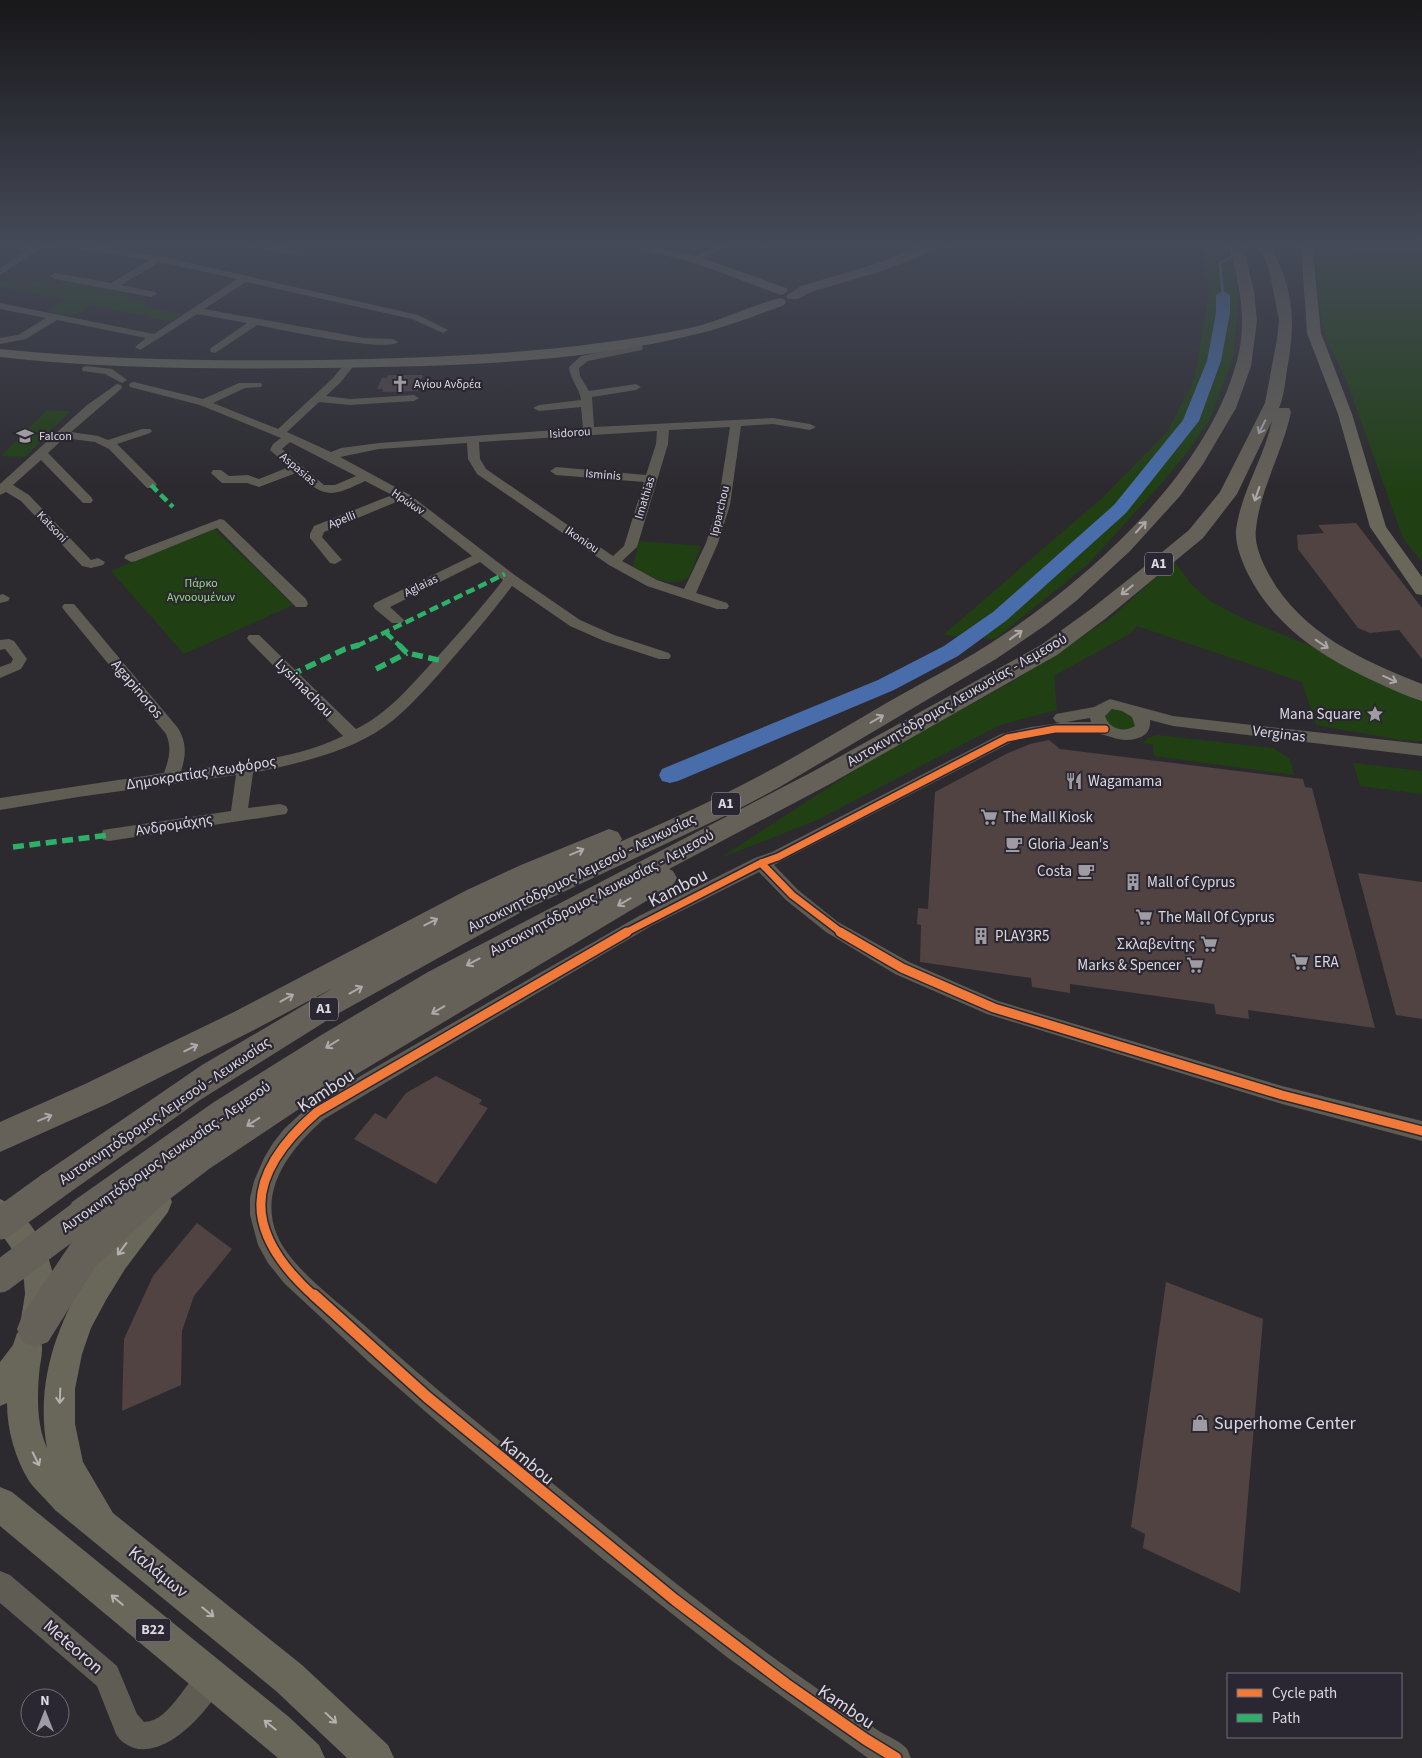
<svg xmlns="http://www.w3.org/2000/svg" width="1422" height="1758" font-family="'Source Sans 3',sans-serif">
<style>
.green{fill:#204014}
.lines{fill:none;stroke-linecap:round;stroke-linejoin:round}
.stream{stroke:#486daa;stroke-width:2.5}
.river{fill:#486daa;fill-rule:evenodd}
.building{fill:#504342}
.minor{fill:#5f5c53;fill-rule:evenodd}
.major{fill:#69665a;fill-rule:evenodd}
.highway{fill:#666158;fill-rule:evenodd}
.highway-bridge{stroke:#666158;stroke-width:31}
.quiet-far1{stroke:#2db169;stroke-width:4.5;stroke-dasharray:9 4.5;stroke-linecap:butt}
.quiet{stroke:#2db169;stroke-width:5.5;stroke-dasharray:11 5.5;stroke-linecap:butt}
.cycleway-far2-casing{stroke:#2b2732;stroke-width:10}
.cycleway-far1-casing{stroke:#2b2732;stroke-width:12}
.cycleway-casing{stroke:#2b2732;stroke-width:14}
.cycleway-far2{stroke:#f17a3a;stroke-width:7}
.cycleway-far1{stroke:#f17a3a;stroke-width:9}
.cycleway{stroke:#f17a3a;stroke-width:11}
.oneway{stroke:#ada9aa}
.oneway2{stroke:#b4b1b1}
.labels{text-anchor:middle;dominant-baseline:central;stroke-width:4.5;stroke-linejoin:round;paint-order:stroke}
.far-poi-label{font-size:12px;fill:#dcd9e0;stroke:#2b2732;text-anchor:start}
.far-street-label{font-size:12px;fill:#dcd9e0;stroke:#2b2732}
.far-park-label{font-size:12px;fill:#94d97c;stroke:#2b2732}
.shield{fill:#2b2732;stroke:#a7a4ac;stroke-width:1}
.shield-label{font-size:14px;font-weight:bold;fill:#dcd9e0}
.street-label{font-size:15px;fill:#dcd9e0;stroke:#2b2732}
.poi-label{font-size:15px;fill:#dcd9e0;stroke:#2b2732;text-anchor:start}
.near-street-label{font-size:18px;fill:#dcd9e0;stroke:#2b2732}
.near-poi-label{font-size:18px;fill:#dcd9e0;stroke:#2b2732;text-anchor:start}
</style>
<rect width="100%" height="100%" fill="#2c2a2f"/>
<path class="green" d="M1302,243h120v319l-19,-24 -58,-161 -17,-34 -6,-17 -6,-66z
M1224,249l9,14 6,36 -6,59 -24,63 -20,29 -29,35 -72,79 -93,75 -52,-4 159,-137 65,-66 27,-52 15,-85 -4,-43z
M0,281l28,4 7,-4 20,4 17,-4 55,10 3,2 -3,5 21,4 -6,4 41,8 -12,7 -80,-16 -19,11 -24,-5 19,-11 -67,-13z
M47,410l23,1 -45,46 -24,-1z
M215,529l78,76 -109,49 -73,-83z
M639,541l62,5 -12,31c-18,12 -36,0 -53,-8l-3,-3z
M1174,561l17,23 19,17 34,18 91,37 87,41v44l-21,-1 -85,-15 -14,-43 -165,-56 -6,7 -77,43 3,34 -57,15 -185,96 -95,37 157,-102 135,-74 45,-28 56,-38z
M1114,709h7l11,5 5,13c-15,4 -24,5 -32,-9l1,-4z
M1157,735l116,13 17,11 4,16 -140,-19 -1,-12 -11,-1 6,-5z
M1353,763l69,8v23l-62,-8z"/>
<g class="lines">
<path class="stream" d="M1223,295l-3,-32 11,-6"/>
<path class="river" d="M1311,243h111v8l-106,-1 -5,-1 -1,-3z
M1223,291l7,4v18l-9,48 -22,60 -73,92 -119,107 -49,36 -64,34 -216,91 -8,2 -8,-2 -3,-6 3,-6 216,-89 66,-34 49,-34 121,-107 69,-85 24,-59 9,-48v-18z"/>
</g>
<path class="building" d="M388,375h35l-5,16 -36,1 1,-3h-6l5,-11h5z
M1356,523l66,85v51l-23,-29 -29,3 -12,-5 -60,-79 -1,-14 27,-2 -6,-8z
M1049,740l11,9 243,30 2,8 7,1 63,240 -127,-18 1,9 -33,-5 -2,-10 -144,-20v9l-38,-6 -1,-9 -111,-16 1,-37 -4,-1 1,-16 10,1 7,-117 73,-39 22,-9z
M1358,873l64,9v137l-26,-4z
M436,1076l46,24 -3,4 9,4 -52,76 -82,-45 21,-26 11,6 20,-26z
M197,1223l35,26 -38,47 -12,35 -1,54 -59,26 2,-72 29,-63z
M1166,1282l97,37 -23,274 -97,-45 2,-14 -14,-7z"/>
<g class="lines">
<path class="minor" d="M37,243h40l82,13 259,59 30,15 -5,3 -31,-14 -166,-37 -42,27 160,29 29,1 5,3c-11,11 -120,-13 -141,-17l-42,28 -4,-1 -1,-2 1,-2 36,-25 -50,-9 -57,36 -5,-3 11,-9 -89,-18 -31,19 -26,5v-6l18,-3 28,-17 -46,-9v-6l154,31 83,-55 -77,-17 -39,23 34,7 2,2 -5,3 -97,-18 -5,-3 5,-3 56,10 39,-23 -73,-11 -33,-3 -44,29v-7z
M245,243h15l43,9 2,2 -5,3 -54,-12z
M722,243h10l-33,18 -3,1 -5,-3z
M638,345l4,1 1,2 -1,2 -54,11 -9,7 1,8 9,15 47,-7 5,3 -5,3 -44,7 2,30 179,-9 37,6 6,3 -6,3 -37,-6 -32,2 -11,79 -12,38 -22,50 31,10 2,3 -2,3h-10l-70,-23 -38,-21 -132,-91 -9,-15 -1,-16 -88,6 -39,8 70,38 106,81 64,44 34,15 55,18 2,3 -2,3h-10l-55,-18 -34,-15 -58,-40c-23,31 -48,59 -73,88 -20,22 -38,43 -64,59 -37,22 -81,31 -122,40l-5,35 32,-4 6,2 2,4 -2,4 -177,27 -6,-1 -2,-5 2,-5 6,-1 122,-18 5,-36 -158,22 -78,13v-12l164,-25c5,-14 8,-25 2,-39l-102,-124 -2,-3 2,-3h10l104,124c9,15 8,28 3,43 54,-7 113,-11 162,-35l-94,-95 -2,-3 2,-3h10l97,94c29,-14 50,-38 72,-62 26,-28 52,-57 75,-87l-23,-18 -90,45 14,13 -2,3h-10l-17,-14 -2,-3 2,-3 97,-47 -71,-56 -77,32 -2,5 20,23 -7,4 -5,-1 -20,-25v-4l4,-8 78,-31 -27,-14c-35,17 -40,17 -69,-8l-37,14 -12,-4h-25l-11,-10 2,-3h8l8,6 19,-1 11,4 30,-12 -19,-17 3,-6 8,-6 -81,-33 -70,-18 -1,-2 1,-2 4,-1 69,17 36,-16h22l1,2 -1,2 -16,1 -32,15 65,26 55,-51 13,-16 4,-1 5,3 -14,18 -15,14 24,3 64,-4 5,3 -5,3 -64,4 -31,-3 -32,30 44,20 10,-4 38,-5 204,-15 -2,-21 -42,4 -6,-3 6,-3 42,-5c-1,-12 -11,-20 -12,-33l12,-11zM730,427l-12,78 -12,38 -22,46 -27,-9 -35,-19 15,-14 31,-103 1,-14zM657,431l-1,13 -10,31 -90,-8 -6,4 6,4 88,7 -20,64 -11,10 -127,-87 -6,-10 -1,-17zM290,442l66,34 -21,9h-11l-42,-36z
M87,366l25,3 15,11 -5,3 -17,-9 -22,-3 -1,-2 1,-2z
M117,384l4,1 1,2 -1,2 -50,43 27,4 10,4 34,-11h8l2,2 -2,2 -33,11 38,38 2,3 -2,3h-8l-38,-39 -14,-7 -31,-4 -16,15 43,44 2,3 -2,3h-8l-42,-43 -28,25 16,10 62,65 7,-2 7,4 -2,3 -12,3 -9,-2 -61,-65 -15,-9 -6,3v-11l87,-79z
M220,519l4,1 82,79 2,5 -2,3h-10l-79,-79 -81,33 -5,1 -7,-4 2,-3z
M3,594l7,4 -2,3 -8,2v-8z
M9,639l5,2 13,18 -6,10 -21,9v-11l11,-4 2,-4 -8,-10 -5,1v-10z
M1110,699l63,17 249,28v12l-249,-30 -23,-6c1,11 -5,17 -15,19 -16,4 -27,-5 -42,-6 -27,-2 -55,2 -81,9l-238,123 24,25 40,32 71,40 89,39 284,85 140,35v20l-140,-37 -295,-90 -92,-40 -69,-42 -40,-32 -27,-28 -108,54 -327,193c-33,29 -66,70 -47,116 13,32 61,67 87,90 61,56 127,109 192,161 78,64 157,129 239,187 28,20 56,39 84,58 8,5 23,11 28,18 2,3 2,6 4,9h-43l-140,-100 -124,-98 -169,-140 -65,-57 -86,-80 -16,-20 -10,-18 -8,-30v-17l4,-17 10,-23 9,-15 11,-14 26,-24 329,-189 116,-58 17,-6 229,-118 30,-7 29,-4 -4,-1 -3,-4 3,-4 38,-7zM1112,709l10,2 10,6 3,9c-11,7 -26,3 -30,-10zM1090,718l1,4h-25z
M0,1571l10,4 107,91 20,48 7,8c29,-1 42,-48 67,-58l10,4 4,10c-11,28 -56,80 -91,70 -8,-3 -14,-7 -18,-14l-19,-48 -97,-83z"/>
<path class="major" d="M616,243h20l64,14 86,31 2,3 -6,4 -4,-1 -85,-32 -71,-16z
M1301,243h11l9,90 31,81 34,113 36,50v18l-6,-1 -46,-67 -32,-113 -31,-81z
M780,298l4,1 2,3 -2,3c-24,9 -49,19 -75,26 -125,33 -258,35 -387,37 -108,1 -215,1 -322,-11v-8c107,11 213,12 320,11 124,-2 248,-7 370,-32 31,-7 59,-22 90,-30z
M158,1188l10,4 4,10 -4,10 -43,57 -19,31 -15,28 -9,26 -7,35v35l8,38 30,51 189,152 86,80 6,13h-47l-71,-67 -221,-181c-8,-10 -19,-19 -26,-29 -14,-23 -22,-51 -22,-78l-7,3v-44l13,-17 4,-12 9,-3 -5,-11 4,-25 -1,-13 -6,-23 -18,-26v-33c31,13 55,60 55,93 0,13 -4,26 -8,38l-9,3c8,14 2,26 1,42 -2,24 -2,51 8,73 -18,-99 41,-183 101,-256z
M0,1487l12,5 277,225 30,28 6,13h-47l-278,-232z"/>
<path class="highway" d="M930,243h18l-2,3 -61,24 -74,22 -13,7h-10l-2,-3 15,-10 74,-22z
M1228,243h14l12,48 3,30 -6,45 -15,42 -33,56 -23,32 -50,55 -54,50 -29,23 -51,35 -218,129 -49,26 -204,96 -186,103 -139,87 -138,98 -11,5 -11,-5 -5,-11 5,-11 162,-111 131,-77 -79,42 -147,74 -107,48v-30l85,-38 149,-72 233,-122 54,-25 88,-36 9,3 4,7 -2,3c40,-18 80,-35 118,-55 50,-25 97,-54 145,-82 40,-23 82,-44 120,-70 92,-61 212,-171 236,-283 8,-37 -1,-73 -11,-109z
M1256,243h13c25,46 27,76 18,127 -2,12 -3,27 -8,38h10l2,4c-8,39 -31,77 -35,117 -2,13 4,28 10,40 32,63 94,90 156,115v17c-16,-5 -31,-12 -46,-19 -53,-24 -101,-55 -128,-108 -6,-13 -13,-29 -12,-44 5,-38 28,-72 36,-109l-35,73 -34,44 -98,81 -48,36 -227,129 -161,85 4,2 4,7 -4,7 -368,220 -96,64 -47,36 -67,62 -47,75 -13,5 -13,-5 -5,-13 5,-13 49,-73 15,-13 -14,-4 -5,-12 5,-12 142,-100 109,-68 105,-62 384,-200 229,-127 50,-36 53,-42 45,-37 31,-38 45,-89 12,-64 2,-19 -10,-51z"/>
<path class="highway-bridge" d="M0,1224l51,-37
M0,1277l84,-63"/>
<path class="quiet-far1" d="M151,485l22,22
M386,633l14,13
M357,646l148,-72"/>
<path class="quiet" d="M399,645l8,8 36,8
M376,669l31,-16
M291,675l54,-26 14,-4
M13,847l96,-12"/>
<g class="cycleway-far2-casing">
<path id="cycleway-far2" d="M761,863l31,32 50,38
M625,933l136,-70 17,-6 229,-119 48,-9h50"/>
</g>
<g class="cycleway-far1-casing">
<path id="cycleway-far1" d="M840,932l62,36 92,40 288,87 140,36
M315,1297c-73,-65 -72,-121 2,-185l310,-180"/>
</g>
<g class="cycleway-casing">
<path id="cycleway" d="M314,1295l113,102 248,203 111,84 79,55 31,19"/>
</g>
<use href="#cycleway-far2" class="cycleway-far2"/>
<use href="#cycleway-far1" class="cycleway-far1"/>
<use href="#cycleway" class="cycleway"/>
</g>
<defs><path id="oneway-shaft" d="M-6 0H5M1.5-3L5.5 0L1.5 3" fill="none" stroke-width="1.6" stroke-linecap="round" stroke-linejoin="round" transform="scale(1.25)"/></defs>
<g class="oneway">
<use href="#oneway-shaft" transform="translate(1262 427) rotate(117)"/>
<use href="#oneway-shaft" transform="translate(1257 494) rotate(109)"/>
<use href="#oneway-shaft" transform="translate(1141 527) rotate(-47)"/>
<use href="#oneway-shaft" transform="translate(1127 590) rotate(141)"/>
<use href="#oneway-shaft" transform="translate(1016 635) rotate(-36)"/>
<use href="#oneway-shaft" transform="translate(1322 644) rotate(34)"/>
<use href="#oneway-shaft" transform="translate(1390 679) rotate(24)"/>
<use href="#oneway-shaft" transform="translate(877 719) rotate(-30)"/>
<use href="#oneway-shaft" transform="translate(577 852) rotate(-23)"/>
<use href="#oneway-shaft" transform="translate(624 902) rotate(150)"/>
<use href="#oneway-shaft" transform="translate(431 922) rotate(-27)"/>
<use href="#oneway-shaft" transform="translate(473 962) rotate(152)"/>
<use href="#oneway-shaft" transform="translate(356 990) rotate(-29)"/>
<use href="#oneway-shaft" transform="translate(287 998) rotate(-29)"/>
<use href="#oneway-shaft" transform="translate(438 1010) rotate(149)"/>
<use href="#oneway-shaft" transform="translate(332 1044) rotate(148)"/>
<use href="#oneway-shaft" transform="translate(191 1048) rotate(-26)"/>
<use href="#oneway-shaft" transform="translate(45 1118) rotate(-23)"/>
<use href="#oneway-shaft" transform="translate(253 1122) rotate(147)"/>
</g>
<g class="oneway2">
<use href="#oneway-shaft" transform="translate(122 1249) rotate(127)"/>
<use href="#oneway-shaft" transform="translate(60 1396) rotate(92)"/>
<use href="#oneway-shaft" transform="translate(36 1459) rotate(63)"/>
<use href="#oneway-shaft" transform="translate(117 1600) rotate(-140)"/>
<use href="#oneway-shaft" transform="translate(208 1612) rotate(39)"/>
<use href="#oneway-shaft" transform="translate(331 1718) rotate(43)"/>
<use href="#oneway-shaft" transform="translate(270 1725) rotate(-141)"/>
</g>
<linearGradient id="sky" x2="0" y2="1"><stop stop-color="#18171a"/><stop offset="0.5" stop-color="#454a58"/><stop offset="1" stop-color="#454a58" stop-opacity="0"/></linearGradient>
<rect width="1422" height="489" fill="url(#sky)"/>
<defs>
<g id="church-bare" transform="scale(1.35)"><path d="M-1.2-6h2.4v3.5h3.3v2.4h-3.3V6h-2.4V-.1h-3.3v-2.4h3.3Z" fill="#9e9ca2" stroke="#2b2732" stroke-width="2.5" paint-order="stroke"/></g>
<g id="school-bare" transform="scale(1.35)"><path d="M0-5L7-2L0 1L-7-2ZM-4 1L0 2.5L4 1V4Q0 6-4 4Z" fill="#9e9ca2" stroke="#2b2732" stroke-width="2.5" paint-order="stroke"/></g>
<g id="sight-bare" transform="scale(1.35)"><path d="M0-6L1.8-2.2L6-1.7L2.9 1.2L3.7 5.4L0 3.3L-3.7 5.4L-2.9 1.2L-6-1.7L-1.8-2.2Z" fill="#9e9ca2" stroke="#2b2732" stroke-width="2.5" paint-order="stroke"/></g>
<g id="restaurant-bare" transform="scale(1.35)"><path d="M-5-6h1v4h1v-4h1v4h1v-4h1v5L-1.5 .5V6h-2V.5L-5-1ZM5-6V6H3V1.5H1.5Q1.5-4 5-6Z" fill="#9e9ca2" stroke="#2b2732" stroke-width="2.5" paint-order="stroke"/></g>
<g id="supermarket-bare" transform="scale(1.35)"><path d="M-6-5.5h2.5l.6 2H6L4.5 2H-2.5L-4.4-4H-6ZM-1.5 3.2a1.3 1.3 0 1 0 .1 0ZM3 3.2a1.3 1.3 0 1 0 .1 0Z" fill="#9e9ca2" stroke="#2b2732" stroke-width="2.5" paint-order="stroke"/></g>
<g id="cafe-bare" transform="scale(1.35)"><path d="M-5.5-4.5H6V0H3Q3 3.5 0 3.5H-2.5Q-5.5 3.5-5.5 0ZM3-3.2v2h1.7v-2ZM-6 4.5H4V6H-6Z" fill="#9e9ca2" stroke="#2b2732" stroke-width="2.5" paint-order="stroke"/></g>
<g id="building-bare" transform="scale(1.35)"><path d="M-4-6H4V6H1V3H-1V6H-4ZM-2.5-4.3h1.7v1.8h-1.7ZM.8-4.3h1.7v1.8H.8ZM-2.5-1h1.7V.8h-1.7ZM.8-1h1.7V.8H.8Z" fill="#9e9ca2" stroke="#2b2732" stroke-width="2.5" paint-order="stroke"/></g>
<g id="shop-bare" transform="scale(1.35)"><path d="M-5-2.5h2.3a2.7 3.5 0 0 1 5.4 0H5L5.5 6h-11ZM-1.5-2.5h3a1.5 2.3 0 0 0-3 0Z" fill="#9e9ca2" stroke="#2b2732" stroke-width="2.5" paint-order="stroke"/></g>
</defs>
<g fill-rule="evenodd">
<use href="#church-bare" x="400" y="384"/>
<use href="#school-bare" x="25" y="436"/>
<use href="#sight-bare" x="1375" y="714"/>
<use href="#restaurant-bare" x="1074" y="781"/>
<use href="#supermarket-bare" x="989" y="817"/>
<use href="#cafe-bare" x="1014" y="844"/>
<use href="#cafe-bare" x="1086" y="871"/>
<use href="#building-bare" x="1133" y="882"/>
<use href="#supermarket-bare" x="1144" y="917"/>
<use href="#building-bare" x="981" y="936"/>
<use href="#supermarket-bare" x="1209" y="944"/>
<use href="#supermarket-bare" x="1300" y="962"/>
<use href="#supermarket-bare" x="1195" y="965"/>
<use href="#shop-bare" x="1200" y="1423"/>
</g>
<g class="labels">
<g class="far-poi-label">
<text x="414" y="384">Αγίου Ανδρέα</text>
<text x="39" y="436">Falcon</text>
</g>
<g class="far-street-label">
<text transform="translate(570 433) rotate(-4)">Isidorou</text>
<text transform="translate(298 469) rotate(40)">Aspasias</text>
<text transform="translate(603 475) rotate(5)">Isminis</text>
<text transform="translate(645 498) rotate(-73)">Imathias</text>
<text transform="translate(408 502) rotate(34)">Ηρώων</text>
<text transform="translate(720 511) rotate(-77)">Ipparchou</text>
<text transform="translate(342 520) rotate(-22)">Apelli</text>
<text transform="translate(52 527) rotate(46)">Katsoni</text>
<text transform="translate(582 540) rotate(34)">Ikoniou</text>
<text transform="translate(421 586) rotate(-26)">Aglaias</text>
</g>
<g class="far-park-label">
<text x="201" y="583">Πάρκο<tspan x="201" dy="14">Αγνοουμένων</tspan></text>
</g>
<g class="shield">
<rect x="1145" y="552.5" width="28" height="23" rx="4"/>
<rect x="712" y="792.5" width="28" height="23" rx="4"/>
<rect x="310" y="997.5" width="28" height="23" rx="4"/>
<rect x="135.5" y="1618.5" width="35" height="23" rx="4"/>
</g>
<g class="shield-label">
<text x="1159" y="564">A1</text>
<text x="726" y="804">A1</text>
<text x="324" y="1009">A1</text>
<text x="153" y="1630">B22</text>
</g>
<g class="street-label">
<text transform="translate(304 688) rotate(45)">Lysimachou</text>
<text transform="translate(137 689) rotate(50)">Agapinoros</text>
<text transform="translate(957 700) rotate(-30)">Αυτοκινητόδρομος Λευκωσίας - Λεμεσού</text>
<text transform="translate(1279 734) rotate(7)">Verginas</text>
<text transform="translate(201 773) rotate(-9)">Δημοκρατίας Λεωφόρος</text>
<text transform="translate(174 825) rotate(-9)">Ανδρομάχης</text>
<text transform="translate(582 873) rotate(-26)">Αυτοκινητόδρομος Λεμεσού - Λευκωσίας</text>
<text transform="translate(602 893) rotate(-28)">Αυτοκινητόδρομος Λευκωσίας - Λεμεσού</text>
<text transform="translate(165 1111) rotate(-34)">Αυτοκινητόδρομος Λεμεσού - Λευκωσίας</text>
<text transform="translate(166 1157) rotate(-35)">Αυτοκινητόδρομος Λευκωσίας - Λεμεσού</text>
</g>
<g class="poi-label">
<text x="1361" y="714" text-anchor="end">Mana Square</text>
<text x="1088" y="781">Wagamama</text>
<text x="1003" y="817">The Mall Kiosk</text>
<text x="1028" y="844">Gloria Jean's</text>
<text x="1072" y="871" text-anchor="end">Costa</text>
<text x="1147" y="882">Mall of Cyprus</text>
<text x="1158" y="917">The Mall Of Cyprus</text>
<text x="995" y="936">PLAY3R5</text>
<text x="1195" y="944" text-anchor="end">Σκλαβενίτης</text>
<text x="1314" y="962">ERA</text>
<text x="1181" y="965" text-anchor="end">Marks &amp; Spencer</text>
</g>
<g class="near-street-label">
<text transform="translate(678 888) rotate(-27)">Kambou</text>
<text transform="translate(326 1091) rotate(-33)">Kambou</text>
<text transform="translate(527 1461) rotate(40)">Kambou</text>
<text transform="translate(158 1572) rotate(39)">Καλάμων</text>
<text transform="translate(73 1647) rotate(41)">Meteoron</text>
<text transform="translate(846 1707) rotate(34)">Kambou</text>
</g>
<g class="near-poi-label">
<text x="1214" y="1423">Superhome Center</text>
</g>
</g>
<rect x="1227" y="1673" width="175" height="65" fill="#2b2732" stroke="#726e78"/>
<rect x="1237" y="1689" width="25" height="8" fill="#f17a3a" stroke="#726e78"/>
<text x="1272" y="1698" font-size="15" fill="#dcd9e0">Cycle path</text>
<rect x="1237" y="1714" width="25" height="8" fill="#2db169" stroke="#726e78"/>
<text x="1272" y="1723" font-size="15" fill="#dcd9e0">Path</text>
<g transform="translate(45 1713)"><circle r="24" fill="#2b2732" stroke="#726e78"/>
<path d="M0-4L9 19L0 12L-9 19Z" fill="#9e9ca2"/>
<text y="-8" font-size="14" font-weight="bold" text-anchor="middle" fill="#dcd9e0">N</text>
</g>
</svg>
